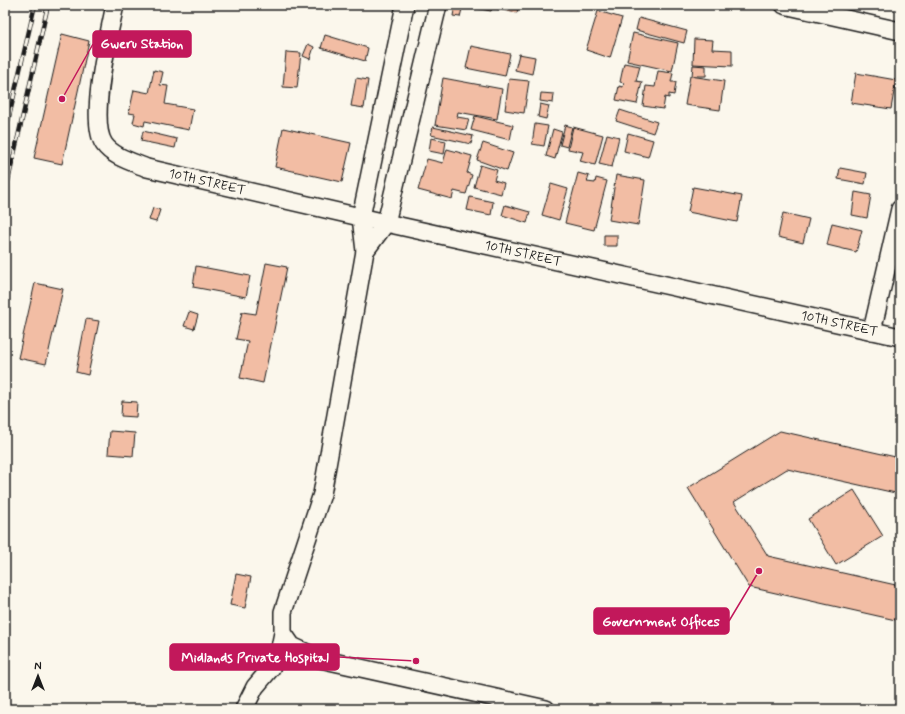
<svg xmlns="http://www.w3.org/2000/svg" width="905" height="714" font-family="Mynerve,sans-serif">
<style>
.building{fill:#f2bda4;stroke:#1c1c1c}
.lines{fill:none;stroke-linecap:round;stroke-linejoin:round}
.minor-casing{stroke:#1c1c1c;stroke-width:20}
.minor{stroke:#fbf7ec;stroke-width:17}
.rail-casing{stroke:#1c1c1c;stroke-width:4.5}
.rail{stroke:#fbf7ec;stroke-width:3;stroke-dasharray:9;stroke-linecap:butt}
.labels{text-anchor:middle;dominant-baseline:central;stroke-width:4;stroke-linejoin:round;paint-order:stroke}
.street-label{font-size:13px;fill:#1c1c1c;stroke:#fbf7ec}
.leader{fill:none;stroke:#c2185b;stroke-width:1.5}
.callout-dot{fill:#c2185b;stroke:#fbf7ec;stroke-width:1.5}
.callout{fill:#c2185b;stroke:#c2185b;stroke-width:1.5}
.callout-label{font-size:14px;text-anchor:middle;font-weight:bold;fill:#fff}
</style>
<rect width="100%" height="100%" fill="#fbf7ec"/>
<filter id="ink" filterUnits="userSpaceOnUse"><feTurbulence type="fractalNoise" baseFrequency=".025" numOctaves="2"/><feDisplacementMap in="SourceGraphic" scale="8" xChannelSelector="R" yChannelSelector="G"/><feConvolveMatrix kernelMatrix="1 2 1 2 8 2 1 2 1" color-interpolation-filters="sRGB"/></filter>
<g filter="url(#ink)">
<path class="building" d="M455,5h8l-3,12 -7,-1z
M465,5h28l-2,6 -27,-5z
M498,5h21l-2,8 -20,-4z
M598,11l24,7 -12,40 -24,-8z
M639,18l48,13 -3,12 -48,-13z
M633,33l45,10 -6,28 -45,-10z
M62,34l27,7 -27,123 -28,-6z
M325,35l43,13 -3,13 -44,-13z
M694,39l19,1 -1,9 20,1v16l-39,-2z
M308,44l6,3 -4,12 -7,-3z
M471,46l39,8 -5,22 -39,-8z
M286,52l15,1 -4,35 -14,-1z
M519,54l16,3 -3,17 -17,-4z
M624,63l16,3 -4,15 6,1 -5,22 -21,-4 3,-14 4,1 1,-4 -4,-1z
M693,65l13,1v10h-14z
M154,70l9,2 -3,13 8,1 -3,18 28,5 -4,21 -44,-9 -1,5 -11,-3 2,-9 -6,-1 5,-23 15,3z
M658,71l15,2 -2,9h5l-2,13 -5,-1v4l-4,-1 -2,12 -20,-3 3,-20 9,1z
M856,73l40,7 -5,29 -40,-6z
M690,76l34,5 -4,29 -35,-5z
M356,78l12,2 -4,28 -13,-2z
M443,78l59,11 -5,30 -39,-7 -1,5 12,2 -3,11 -31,-5z
M509,79l20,2 -5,32 -19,-3z
M541,93l13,1 -1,9 -13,-2z
M540,104l9,2 -3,13 -8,-2z
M620,110l37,12 -4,11 -37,-12z
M475,116l38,9 -3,15 -39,-10z
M535,124l13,2 -4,20 -12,-2z
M565,125l7,2 -5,20 -7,-2z
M433,127l40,9 -2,8 -40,-9z
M573,127l30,8 -8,30 -15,-4 3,-9 -15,-3z
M283,128l68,15 -9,39 -67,-15z
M553,129l9,3 -7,27 -9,-3z
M143,131l34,8 -2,9 -34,-7z
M628,133l25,7 -5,17 -24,-6z
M607,134l12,3 -7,30 -13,-3z
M431,138l15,3 -2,13 -15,-3z
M483,143l30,10 -6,18 -30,-11z
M447,149l25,7 -5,17 5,2 -6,19 -12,-3 -2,8 -34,-9 9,-31 16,4z
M480,165l17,5 -3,10 10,3 -3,11 -27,-7z
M840,168l27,5 -2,11 -27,-5z
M578,173l11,3 -2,6 8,1 1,-5 11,3 -13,49 -29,-7z
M616,175l29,5 -7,45 -29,-5z
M551,184l17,5 -9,31 -17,-5z
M693,187l49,9 -5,26 -49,-10z
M855,192l16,3 -4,23 -15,-3z
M470,197l23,5 -2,13 -24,-5z
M505,205l25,7 -3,11 -25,-8z
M153,208l7,2 -4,12 -7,-2z
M783,213l26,6 -6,24 -25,-6z
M832,223l30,7 -6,22 -29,-7z
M604,235h13v11h-13z
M266,263l21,4 -24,116 -23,-5 8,-37 -12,-2 6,-27 14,2z
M196,266l54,10 -4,21 -53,-10z
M35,283l28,6 -17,75 -28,-6z
M189,312l9,3 -4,14 -10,-3z
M86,319l13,2 -11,54 -12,-3z
M122,401l15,1 -1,15 -15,-1z
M110,431l25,2 -2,23 -25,-2z
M780,431l120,27v36l-113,-25 -53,33 34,54 132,30v35l-151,-34 -61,-99z
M854,490l29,46 -47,29 -28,-46z
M236,574l15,3 -6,31 -15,-3z"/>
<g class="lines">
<g class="minor-casing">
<g id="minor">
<path id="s1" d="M115,5c-6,29 -27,115 -11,139 9,13 29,18 43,24l239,55 514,114"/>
<path d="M405,5l-44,212 4,34 -43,243 -39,118v21l9,13 28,13 226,50"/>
<path d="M784,5l116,26"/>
<path d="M365,251l21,-28 52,-218"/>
<path d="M872,331l28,-122"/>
<path d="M244,709l11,-22 16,-19 8,-16 4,-19"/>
</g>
</g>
<use href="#minor" class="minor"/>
<g class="rail-casing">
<path id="rail" d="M5,134l30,-129
M5,194l43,-189"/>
</g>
<use href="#rail" class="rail"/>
</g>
</g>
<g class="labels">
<g class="street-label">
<text stroke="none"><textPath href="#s1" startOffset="253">10TH STREET</textPath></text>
<text stroke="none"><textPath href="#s1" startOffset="577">10TH STREET</textPath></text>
<text stroke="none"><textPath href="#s1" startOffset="901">10TH STREET</textPath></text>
</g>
</g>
<path class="leader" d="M62 99L93 44M759 571L729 621M416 661L339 657"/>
<g class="callout-dot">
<circle cx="62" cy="99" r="4"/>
<circle cx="759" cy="571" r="4"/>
<circle cx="416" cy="661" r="4"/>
</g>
<g class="callout">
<rect x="93" y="31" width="98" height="26" rx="4"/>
<rect x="594" y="608" width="135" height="26" rx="4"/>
<rect x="170" y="644" width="169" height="26" rx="4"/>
</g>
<g class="callout-label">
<text x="142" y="48">Gweru Station</text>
<text x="661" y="626">Government Offices</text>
<text x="255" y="662">Midlands Private Hospital</text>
</g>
<rect width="905" height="714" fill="none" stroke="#fbf7ec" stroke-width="20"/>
<rect x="10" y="10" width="885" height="694" fill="none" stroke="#1c1c1c" stroke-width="1.5" filter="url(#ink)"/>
<g transform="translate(38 676)" stroke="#fbf7ec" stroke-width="3" paint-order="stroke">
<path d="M0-3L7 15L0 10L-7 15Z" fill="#1c1c1c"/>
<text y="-6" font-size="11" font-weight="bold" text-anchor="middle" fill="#1c1c1c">N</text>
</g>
</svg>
